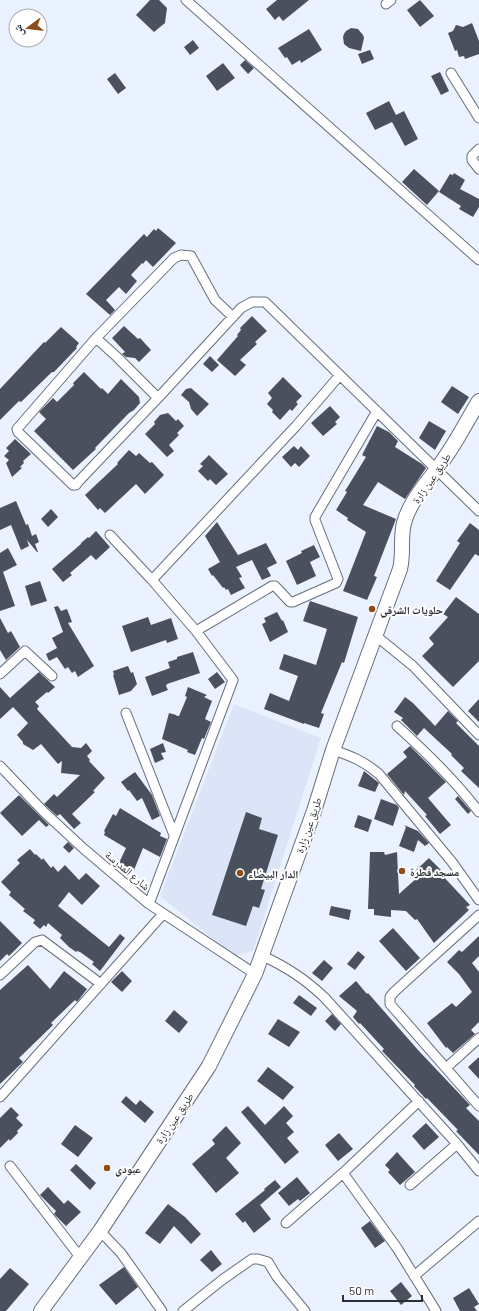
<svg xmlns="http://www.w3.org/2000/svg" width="479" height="1311" font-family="Barlow,'Noto Naskh Arabic',sans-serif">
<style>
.built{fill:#dce5f7}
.building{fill:#4a505d}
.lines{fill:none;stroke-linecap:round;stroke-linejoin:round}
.street-casing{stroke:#676e7b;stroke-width:11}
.primary-casing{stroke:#676e7b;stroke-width:16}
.street{stroke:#fff;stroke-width:9}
.primary{stroke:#fff;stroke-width:14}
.poi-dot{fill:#8d4c19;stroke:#fff;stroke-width:1.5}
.labels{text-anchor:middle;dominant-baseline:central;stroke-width:4;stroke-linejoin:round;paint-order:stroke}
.street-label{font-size:11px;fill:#2c2f35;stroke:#fff}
.poi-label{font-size:11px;font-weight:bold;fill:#2c2f35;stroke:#fff;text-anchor:start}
</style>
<rect width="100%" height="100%" fill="#ebf2ff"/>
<path class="built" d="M234,704l87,34 -68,213 -19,5 -74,-60z"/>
<path class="building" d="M150,0h9l8,8 -2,15 -11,9 -18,-17z
M277,0h32l-26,21 -4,-5 -4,4 -9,-11z
M420,0l14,16 -14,11 -13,-17z
M472,23l7,18v13l-14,5 -1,-3 -5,1 -2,-7 -2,1 -7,-18 5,-2 3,-6 7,2z
M351,28l7,1 5,6 1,3 -3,13 -12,-3 -5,-4 -1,-7 1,-3 2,-3z
M309,29l13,21 -21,13 -1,-3 -8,5 -5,-8 -2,1 -7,-10z
M193,40l6,8 -9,7 -6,-8z
M370,50l4,9 -12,5 -4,-10z
M245,60l9,8 -6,6 -8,-9z
M223,63l12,15 -18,13 -11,-15z
M440,72l9,19 -8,4 -10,-19z
M115,73l11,15 -8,6 -11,-15z
M389,101l7,14 8,-4 14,28 -13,7 -13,-24 -17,8 -9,-17z
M414,169l25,22 -12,14 -25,-23z
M454,173l11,7 -5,9 19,10v8l-6,10 -14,-8 2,-3 -22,-14 11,-18 3,1z
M158,228l18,15 -23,24 -7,-7 -3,4 -1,-1 -11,12 6,6 -11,13 -7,-7 -13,13 9,10 -5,5 -24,-21 58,-60 3,3 7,-8 2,2z
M252,316l15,15 -12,11 2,2 -17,16 6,5 -11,11 -18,-16 21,-24 -1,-1 4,-5 -1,-2z
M124,326l14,13 2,-1 11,12 -12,12 -4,-4 -9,-1 -4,-3 3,-2 -13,-14z
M61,327l18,16 -3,4 1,1 -23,24h-2l-31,30 -2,-1 -19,19v-31l44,-47 1,1z
M210,356l9,9 -7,7 -9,-8z
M84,372l17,17 1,-1 6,6 13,-15 18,18 1,6 -6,7 -5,3 -34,35 1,1 -23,21 -39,-39 12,-12 -7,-7 14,-14 4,4 17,-17 -1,-2z
M283,377l19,19 -6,6 2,2 -6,7 -2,-2 -10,11 -8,-8 1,-2 -6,-6 5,-6 -4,-5z
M452,386l17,11 -11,17 -17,-12z
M191,388l18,16 -12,12 -6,-7 -2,-7 -8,-7 5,-6z
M330,406l10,11 -5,5 2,2 -14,12 -12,-13z
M168,413l8,8 2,-2 6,7 -7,7 2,2 -10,10 5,6 -7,6 -22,-23 10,-10 -1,-2 6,-7z
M429,421l17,10 -11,19 -16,-12z
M377,426l12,6 9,9 -3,6 27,17 4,4 -21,31 -27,-17 -15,23 33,14 -22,57 3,1 -10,23 -24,-9 23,-59 -19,-12 1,-2 -12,-8 11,-18 -2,-1 21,-34 -4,-2z
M15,439l16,15 -8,7 1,2 -4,4 2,1 -10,9 -6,-14 3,-3 -5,-4 5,-5 -3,-3z
M294,446l4,4 3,-4 9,10 -11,11 -4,-4 -4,4 -9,-10z
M129,450l7,6 3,-3 11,10 2,-1 12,13 -19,19 -9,-10 -31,29 -5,-5 -2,2 -13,-15 33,-31 -1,-1z
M209,455l19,19 -12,11 -6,-6 -2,2 -10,-10 5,-5 -3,-2z
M16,501l10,24 2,-1 4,12 4,-2 3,8 -4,2 3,8h-1l-10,-12 2,6 -8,4 -10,-25 -11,5v-22z
M51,509l7,8 -10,10 -7,-8z
M217,522l21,33 28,-12 11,20 -10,5 4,8 -9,4 -10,-20 -16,7 6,10 -3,1 6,10 -14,7 -3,-6 -2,1 -2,-3 -1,1 -10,-13 -1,1 -4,-7 12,-7 -15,-26z
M470,523l9,7v26l-4,-2 -25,36 -14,-9 24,-38 -3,-2z
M96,531l14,16 -14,13 -5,-5 -21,18 2,2 -9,7 -11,-13 29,-25v-1l7,-6 1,1z
M314,545l6,12 -10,5 6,14 -19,9 -11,-24 16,-8 -1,-2z
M8,548l9,17 -14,7 12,34 -15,5v-58z
M40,581l7,20 -16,5 -6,-20z
M456,597l23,17v47l-26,26 -31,-31 12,-12 -5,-6 19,-21 -5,-3z
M310,601l48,16 -14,46 -2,-1 -21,51 3,1 -5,14 -15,-5v1l-40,-15 6,-16 19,8 9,-25 -19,-7 5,-15 32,11 11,-36 -24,-8z
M58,606l3,5 6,-2 5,13 -4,1 26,43 -16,11 -3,-6 -3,2 -4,-6 -3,2 -8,-12 -8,4 -3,-7 11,-6 -5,-10 11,-6 -9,-25z
M277,612l5,9 1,-1 5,12 -18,10 -8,-18 4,-2 -2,-4z
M148,617l3,8 20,-7 7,21 -11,4 -1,-3 -35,12 -9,-26z
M0,618l8,15 3,-2 9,16 -14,13 -6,-10z
M193,652l7,21 -33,11 -1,2 2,4 -16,6 -7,-19 25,-9 -2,-6 9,-3v-2z
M128,666l3,7 2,-1 4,12 -6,7 -12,4 -6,-20h1l-1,-4z
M39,672l16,15 -7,6 -1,-1 -12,10 4,4 -2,3 35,38 9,1 5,-5 6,8 -5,5 3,4 -1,1 16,17 -12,13 2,1 -23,22 9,9 -7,6 -14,-15 -3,2 -13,-12 10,-10 3,3 23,-22 -19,-2 1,-12 -4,3 -17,-20 -8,6 -10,-6v-2l-6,-7 11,-12 -15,-16 -13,12v-32l10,11z
M217,672l8,10 -10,7 -7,-10z
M188,687l19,8 -3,2 8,4 -7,18 6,3 -7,17 -2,-1 -7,17 -8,-3 1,-2 -26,-11 7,-26 7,2 1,1h2l8,-19 -2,-1z
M405,697l8,6 22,23 13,-15 10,10 -2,2 23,23v42l-18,-17 3,-3 -13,-13 1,-1 -28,-26 -7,8 -16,-16 2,-2 -9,-6z
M479,699v23l-11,-11z
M163,743l3,9 -5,1 3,6 -9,4 -5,-14z
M410,746l36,36 -18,16 23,27 -11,9 -15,-18 2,-1 -22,-24 -1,4 -17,-21 20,-17 -4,-5z
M364,771l15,12 -4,9 -17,-6z
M135,772l17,23 8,21 -8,4 -10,-22 -5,3 -8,-11 -1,1 -7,-9z
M19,795l30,30 -3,2 -7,-7 -17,16 -22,-23z
M458,796l13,15 -3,3 -13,-15z
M381,799l16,6 2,3 -6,18 -19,-7z
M120,808l41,25 -1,3 7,3 -7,18 -17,-9 -9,22 -15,-7 7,-15 -22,-13 1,-3 -1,-1 9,-17 3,2z
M246,812l16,6 -3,11 19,6 -17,54 4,1 -6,18 -6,-2 -7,20 -34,-11z
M358,815l14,5 -4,12 -14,-5z
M404,825l14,6 11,12 -4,3 -7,-6 -4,12 -15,-6 7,-19z
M68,842l6,6 -5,5 -6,-6z
M30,849l5,6 1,-1 6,6 1,-2 8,10 2,-2 5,6 7,-7 14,15 7,-7 14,13 -18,19 -13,-13 -11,14 51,41 11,-13 5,4 -25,33 -8,-7 2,-2 -14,-10 -3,-1 -1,1 -7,-5 -9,-9 2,-3 -14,-12 -2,4 -2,-2 -4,4 -7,-6 2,-3 -12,-9 2,-2 -16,-14 2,-3 -10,-10 19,-19 -3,-3z
M370,852h14l1,3 12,-3 2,42 19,-17 -5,-4 16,-15 14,14 -2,2 29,31 -4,2 3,3 -35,33 -17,-24 -2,1 -9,-9 -15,-1v7l-17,-2v-6h-6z
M331,906l20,4 -2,10 -20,-5z
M0,921l22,22 -13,13 -2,-2 -7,7z
M393,928l27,30 -14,13 -27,-30z
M479,936v20l-7,7 7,9v50l-8,8 4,4 -22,19 -6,-6 -1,1 -19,-25 25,-20 4,4 16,-15 -13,-18 -12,-12 12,-12 3,2z
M358,951l7,6 -10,13 -8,-6z
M324,960l9,8 -11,13 -10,-8z
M28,965l22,24 14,-18 23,18 -10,13 -2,-2 -24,23 2,2 -34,33 4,4 -23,22v-94z
M122,971l10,10 -10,11 -11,-10z
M356,981l11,13 1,-1 50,57 52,55 -4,3 13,13v34l-23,-24 2,-1 -31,-32 -1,1 -12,-13 1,-1 -33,-34 2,-2 -24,-26 -1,1 -6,-7 4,-6 -18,-15z
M299,995l18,13 -6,8 -18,-13z
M174,1010l14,12 -9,11 -14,-12z
M332,1014l9,10 -6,7 -10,-10z
M278,1019l22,13 -11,15 -21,-13z
M479,1057v22l-11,-12z
M268,1067l26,20 -11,13 -26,-19z
M126,1096l10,9 4,-5 14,12 -9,11 -24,-21z
M248,1106l17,19 19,-19 9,10 -7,7 8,9 -7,6 12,14 -14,12 -44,-52z
M11,1107l8,8 -3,3 7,7 -6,6 1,2 -8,8 -1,-2 -9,9v-30z
M426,1123l13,14 -15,13 -12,-14z
M75,1125l18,13 -15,19 -17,-13z
M226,1126l15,17 -15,15 13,15 -23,20 -24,-29 23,-20 -3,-4z
M339,1133l14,16 -15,12 -13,-16z
M397,1152l18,20 -15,13 -12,-13 2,-2 -5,-5z
M76,1164l20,19 -6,7 -20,-20z
M297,1177l13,16 -10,8 -2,-2 -9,7 -11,-13z
M275,1180l6,7 -21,18 11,14 -17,14 -9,-12 -2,2 -8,-9 30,-24 -1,-1z
M48,1187l16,17 4,-4 13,12 -15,14 -12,-12 2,-3 -16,-16z
M168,1204l17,13 16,17 -10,10 -17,-18 -14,18 -15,-11z
M370,1221l15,20 -10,7 -14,-20z
M211,1250l11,14 -10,8 -12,-12z
M124,1267l14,20 -22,18 -17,-20z
M10,1268l19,16 -23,27h-6v-32z
M401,1282l11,14 -11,9 -11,-14z
M469,1288l10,16 -5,3 3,4h-17l-7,-13z"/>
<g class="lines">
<g class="street-casing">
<path id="street" d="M186,0l293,260
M386,4l5,-4
M451,73l28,45
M479,149l-7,7v4l7,9
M96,338l21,19 41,41 -80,84 -2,3h-3l-55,-53 -1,-3 79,-91 78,-80 7,-3 10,1 24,44 18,17
M158,398l83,-90 11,-6h13l214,209
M110,535l42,45 44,51 37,49 -84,224
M152,580l144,-154 44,-51
M196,631l76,-45h3l15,16h3l43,-19 2,-4 -23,-59v-3l62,-106
M375,635l38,31 66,69
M0,674l25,-23 27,25
M126,713l48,122
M397,726c30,27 58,54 82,86
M333,750c18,6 31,11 46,24l73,88 27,38
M0,766l44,46 40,37 65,55 106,70
M479,915l-85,77 -4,5v7l89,102
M263,956c25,12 42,23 62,42l132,146 22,27
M0,975l35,-33 7,-2 59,44
M446,1068l33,-30
M0,1097l163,-183
M10,1166l70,91
M343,1173l54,75 39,63
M410,1185l47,-41
M286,1223l57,-50 76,-72
M100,1231l21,22 41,58
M414,1276l65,-55
M183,1311l39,-31 30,-21h6l10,3 9,15 28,34"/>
</g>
<g class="primary-casing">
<path id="primary" d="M41,1311l59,-80 109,-165 46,-92 59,-163 19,-61 67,-181c4,-15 0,-31 4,-46 7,-26 28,-45 42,-67 12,-17 22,-37 33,-55"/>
</g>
<use href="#street" class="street"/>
<use href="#primary" class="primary"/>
</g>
<g class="poi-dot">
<circle cx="372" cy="609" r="4"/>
<circle cx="402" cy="871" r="4"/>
<circle cx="240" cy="873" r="4"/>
<circle cx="107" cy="1168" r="4"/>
</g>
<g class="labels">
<g class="street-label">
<text transform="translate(431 478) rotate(-55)">طريق عين زارة</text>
<text transform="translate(308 825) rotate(-71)">طريق عين زارة</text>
<text transform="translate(128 870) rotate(40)">شارع المدرسة</text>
<text transform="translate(174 1118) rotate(-56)">طريق عين زارة</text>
</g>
<g class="poi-label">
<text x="380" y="609">حلويات الشرقي</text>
<text x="410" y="871">مسجد فطرة</text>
<text x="248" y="873">الدار البيضاء</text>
<text x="115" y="1168">عبودي</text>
</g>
</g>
<g transform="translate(28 28) rotate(255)"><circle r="19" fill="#ffffff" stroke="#abacae"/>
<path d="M0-3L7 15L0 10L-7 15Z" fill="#8d4c19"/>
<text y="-6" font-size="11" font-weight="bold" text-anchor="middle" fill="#2c2f35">ش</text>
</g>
<path d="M343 1295v6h79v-6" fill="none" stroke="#2c2f35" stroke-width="2"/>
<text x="349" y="1295" font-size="12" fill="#2c2f35" stroke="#ffffff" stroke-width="3" paint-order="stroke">50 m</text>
</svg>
